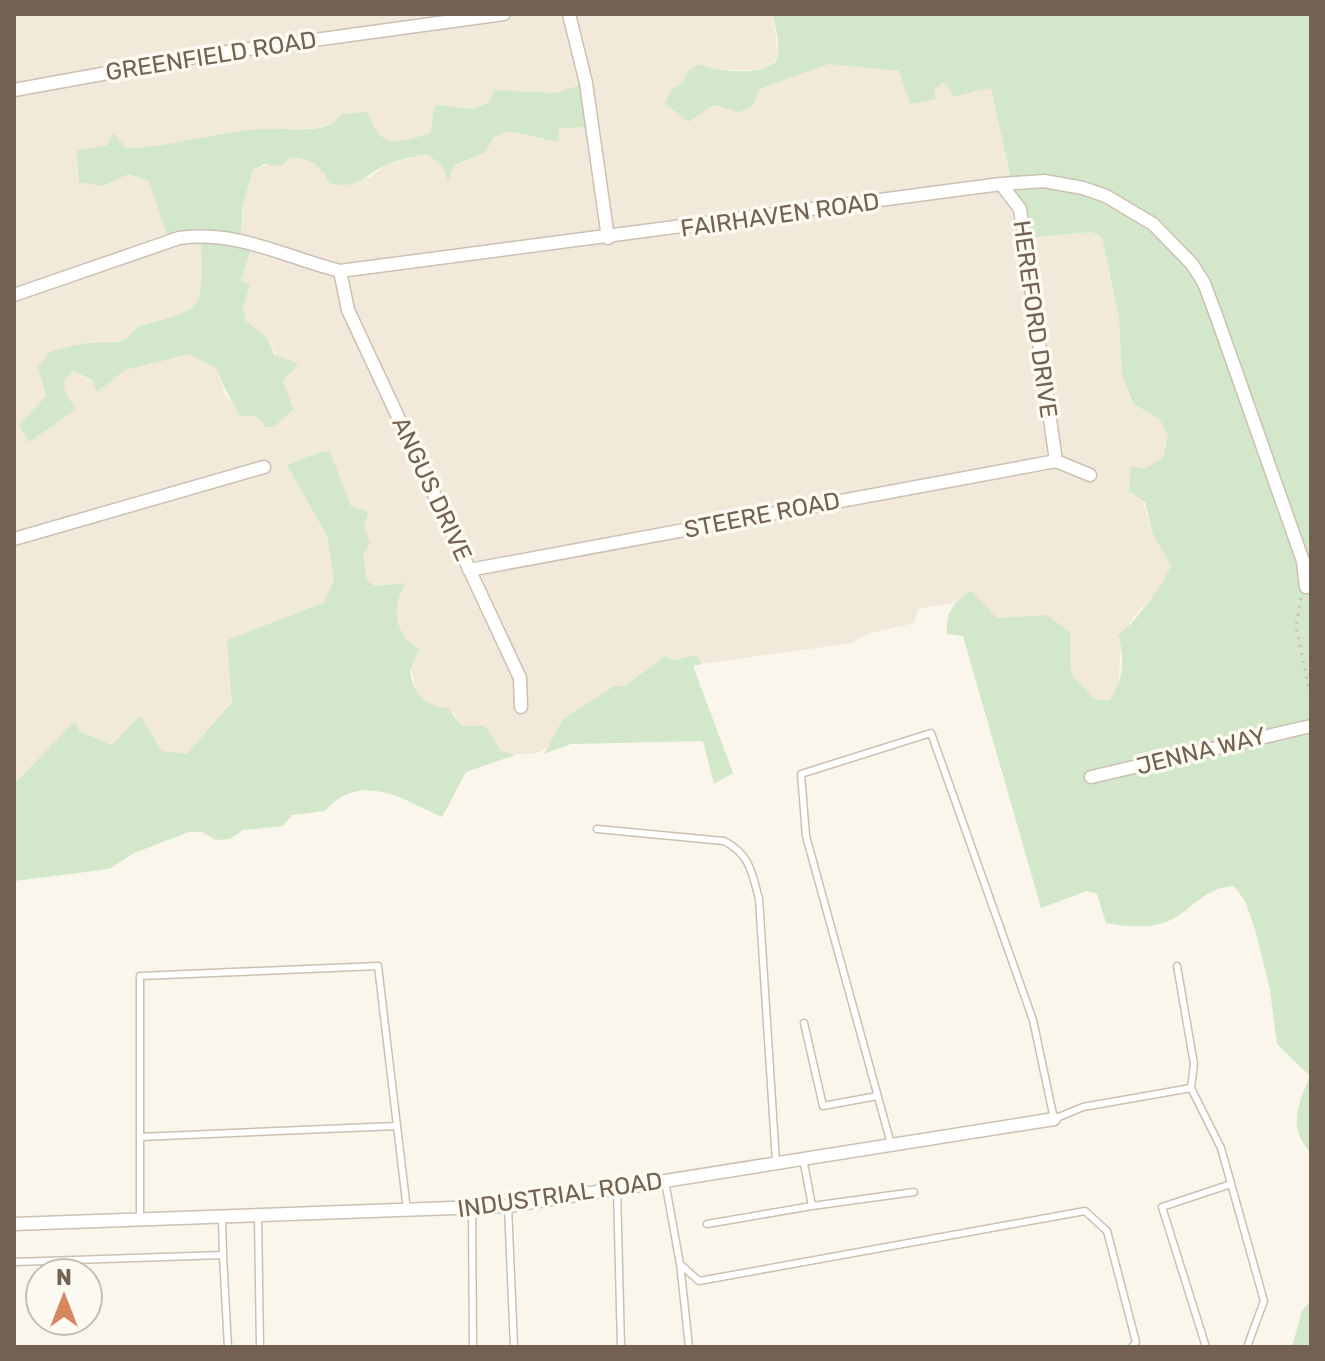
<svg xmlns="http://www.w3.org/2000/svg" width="1325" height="1361" font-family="Rubik,sans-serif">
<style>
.residential{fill:#f1e9da;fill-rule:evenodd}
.green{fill:#d3e7cb}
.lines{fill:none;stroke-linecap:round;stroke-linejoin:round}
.lane-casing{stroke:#ccc0b2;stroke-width:9}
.street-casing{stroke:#ccc0b2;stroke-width:15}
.path{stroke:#d2bea9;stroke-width:3;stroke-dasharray:2 6;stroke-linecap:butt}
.lane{stroke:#fff;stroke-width:6}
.street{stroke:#fff;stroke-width:12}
.labels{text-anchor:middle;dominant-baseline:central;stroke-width:7;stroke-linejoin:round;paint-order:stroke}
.street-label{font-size:24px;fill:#736151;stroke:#fdfaf1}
</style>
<rect width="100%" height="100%" fill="#faf6eb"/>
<path class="residential" d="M14,14h759l5,42 -6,10 -11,5 -50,-2 -39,20 16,32 26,-16 25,6 14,-5 6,-17 70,-25 70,7 11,33 26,-5 -2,-9 9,-7 7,6 2,8 39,-9 33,150 68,-6 10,5 17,81 3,56 10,30 27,15 9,16 -5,23 -19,12 -12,-4 21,69 18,30 -4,16 -34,36 -12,25 -3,49 -9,9 -15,-1 -23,-25 -2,-43 -22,-16 -50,3 -26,-27 -18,12 -35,6 -4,14 -44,10 -18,10 -150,21 -6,-9 -22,5 -9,-4 -40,31 -11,-1 -51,33 -15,28 -10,6 -27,2 -10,-4 -13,-15 -26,-10 -8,-13 -24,-7 -12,-10 -13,-55 -8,-16v-28l8,-14 -30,3 -8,-6 -16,-74 -21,-53 -6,-2 -37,14 40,71 7,45 -11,22 -95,37 4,62 -45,52 -74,-9 -33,-13 -6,-10 -60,62zM583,84l-25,44v14l-50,-11 -15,7 -9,15 -30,12 -7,14 -5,-13 -15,-12 -42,11 -15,13 -46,-8 -18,-12 -15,-1 -38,13 -11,38 -1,72 9,5 -7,22 3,14 21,17 20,35 -25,47 -12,-6 -10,1 -7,-13 -8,-6 -8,-27 -27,-16 -65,17 -27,21 -6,-10 -18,-10 -10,10 1,11 11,17 -44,3 14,-16 -8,-29 54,-25 16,4 24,-11 5,-8 46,-14 14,-7 5,-8 -1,-55 -3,-3 -28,5 -21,-64 -20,-7 -27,12 -25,-36 42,-6 7,4 20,-1 116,-18 21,3 38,-5 47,-15 5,16 8,10 18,5 31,-10 5,-28 39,4 15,-7 5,-12 62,3z"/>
<path class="green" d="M773,14h538v1139c-24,-25 -13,-48 -1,-77l-33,-32 -7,-54 -15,-61 -10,-28 -11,-15c-37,3 -43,29 -71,37 -19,6 -39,3 -57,0l-9,-29 -10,-3 -46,17 -78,-272 -16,-2c-2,-20 6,-33 24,-43l26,27 50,-3 23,17 1,42 23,25 15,1c15,-15 16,-46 9,-65 14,-8 48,-54 53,-70l-18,-30 -8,-33 -16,-11 2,-25 13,3 19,-11 5,-23 -9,-16 -26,-15 -11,-30 -3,-56 -17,-81 -10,-5 -68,6 -33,-150 -39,9 -2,-8 -7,-6 -9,7 2,9 -26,5 -11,-33 -70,-7 -70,25 -6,17 -14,6 -25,-7 -26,17 -23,-19 7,-14 12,-7 3,-10 12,-8c15,7 70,14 78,-5 4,-12 -2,-33 -4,-45z
M583,84l7,43 -31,1 -1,14 -50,-11 -15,7 -8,15 -31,12 -6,16 -6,-15 -15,-12c-13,3 -27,5 -39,10 -22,8 -28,27 -59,19 -7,-18 -19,-24 -38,-26l-10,9 -16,-2 -12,6 -11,38 -1,34 10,6 -10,32 9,5 -7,22 3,14 21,17 7,16 24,10 -15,17 10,28 -19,18h-9c-5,-11 -14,-13 -25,-11 -9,-18 -17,-28 -23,-47l-27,-15 -65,16 -28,22 -5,-12 -19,-9 -9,10 1,11 11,17 -47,33 -10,-17 27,-29 -8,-29 12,-15c12,-3 26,-8 40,-9 19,-2 33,5 47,-16 69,-21 65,-11 64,-84l-4,-3 -27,5 -21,-64 -20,-7 -27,12 -23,-4 -2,-32 30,-5 6,-12 13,15c45,-1 90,-16 135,-19 21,-1 41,3 62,-2 10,-3 13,-6 19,-13l26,-2c12,39 31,31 62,21l5,-28 39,4 15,-7 5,-12 62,3z
M324,451l6,1 21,54 17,6 -4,16 6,14 -7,13 4,25 8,6 31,-3c-15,23 -12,53 13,66l-9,22c4,24 15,35 38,37l14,18h23l16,25 14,4 -49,17 -24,45c-39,-18 -82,-47 -117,-6l-33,4 -9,11 -40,4 -13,9 -14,1 -14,-8h-13l-55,21 -25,16 -95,12v-97l61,-63 5,11 32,13 28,-29 22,35 25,3 45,-52 -5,-62 96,-37 11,-22 -7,-45 -40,-71z
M696,655l6,9 -9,2 40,107 -19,11 -11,-43 -132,3 -27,10 19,-35 51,-33h11l40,-30 9,4z
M1311,1300v47h-19l10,-36z"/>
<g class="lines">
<g class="lane-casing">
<path id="lane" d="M597,829l127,12c26,13 28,32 35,58l17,263
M1177,966l17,98 -3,24
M804,1023l19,83 54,-10
M140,1137l256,-11
M891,1144l-85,-308 -5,-62 130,-41 102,287 21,99 29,-12 108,-19 30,60 43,153 -17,46
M803,1158l9,48 102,-14
M665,1181l15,83 19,17 386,-70 22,20 29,111 -4,5
M617,1189l4,158
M508,1206l6,141
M472,1209l1,138
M258,1217l2,130
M222,1218l1,37
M140,1221v-245l238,-10 29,244
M707,1224l105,-18
M14,1262l209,-7 5,92
M680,1263l9,84
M1206,1347l-44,-140 69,-23"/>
</g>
<g class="street-casing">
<path id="street" d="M569,14l17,69 22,155
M14,90l198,-36 292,-40
M1001,184l19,25 36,252
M340,271l8,39 172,368 1,29
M14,295l165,-57c59,-8 106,19 161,33l661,-87 43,-3 39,7 23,8 47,28 39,40 12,19 12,32 87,246 3,26
M1056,461l34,14
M14,539l250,-72
M469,570l587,-109
M1091,777l220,-51
M14,1224l494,-18 546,-87"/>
</g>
<path class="path" d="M1301,598l-5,29 15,71"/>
<use href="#lane" class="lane"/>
<use href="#street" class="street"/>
</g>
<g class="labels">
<g class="street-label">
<text transform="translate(211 56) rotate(-9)">GREENFIELD ROAD</text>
<text transform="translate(780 215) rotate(-8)">FAIRHAVEN ROAD</text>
<text transform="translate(1035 319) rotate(82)">HEREFORD DRIVE</text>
<text transform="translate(432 489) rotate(65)">ANGUS DRIVE</text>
<text transform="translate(762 515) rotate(-11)">STEERE ROAD</text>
<text transform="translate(1201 751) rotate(-14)">JENNA WAY</text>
<text transform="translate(560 1195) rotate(-8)">INDUSTRIAL ROAD</text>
</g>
</g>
<rect width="1325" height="1361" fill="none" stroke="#736151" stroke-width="32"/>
<g transform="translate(64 1297)"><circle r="38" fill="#fdfaf1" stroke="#c6bdb1" stroke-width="2"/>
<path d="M0-6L14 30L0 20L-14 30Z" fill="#d6875f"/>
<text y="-12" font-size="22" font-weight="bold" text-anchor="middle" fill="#736151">N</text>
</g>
</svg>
